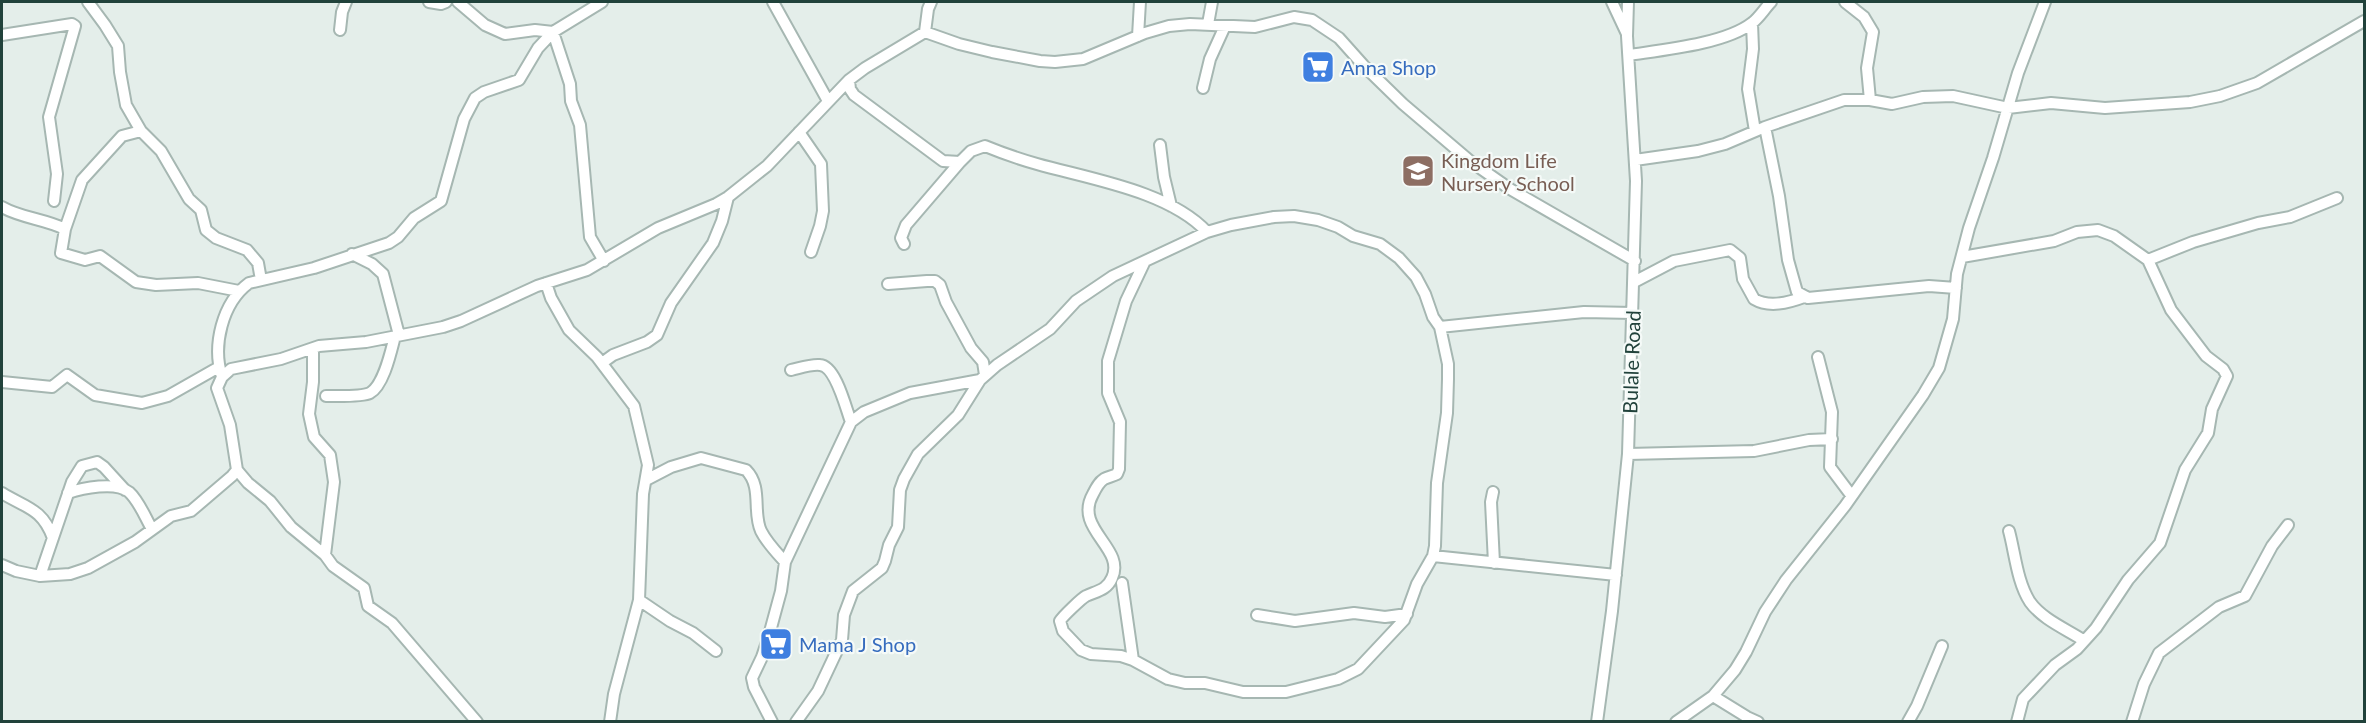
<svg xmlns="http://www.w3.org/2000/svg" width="2366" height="723" font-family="Lato,sans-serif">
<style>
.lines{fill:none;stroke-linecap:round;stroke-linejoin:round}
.minor-casing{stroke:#a6b7b2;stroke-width:14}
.minor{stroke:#fff;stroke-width:10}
.labels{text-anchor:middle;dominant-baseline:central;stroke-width:4.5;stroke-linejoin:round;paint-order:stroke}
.shop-label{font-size:20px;fill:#366cbe;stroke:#f5faf8;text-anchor:start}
.education-label{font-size:20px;fill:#785e54;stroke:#f5faf8;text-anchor:start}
.street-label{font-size:20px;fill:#21423b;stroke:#f5faf8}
</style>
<rect width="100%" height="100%" fill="#e4eeea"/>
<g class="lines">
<g class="minor-casing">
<path id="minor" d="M88,2l17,23 13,21 2,26 6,33 15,26 20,20 28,48 12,11 5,20 10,8 31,12 11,13 3,17
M429,2l12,2 5,-2
M458,2l27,23 20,9 30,-4 18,2 17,52 1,17 9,24 10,112 14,24
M773,2l55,99
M1612,2l15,32
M1845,2l19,15 9,15 -6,36 3,32
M1752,23l1,26 -5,40 7,42
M1208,24l4,-22
M340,30l2,-18 4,-10
M925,32l3,-23 3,-7
M2,35l70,-11 3,2 -26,91 8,57 -3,27
M1138,36l2,-34
M1629,55c33,-5 96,-11 123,-32 7,-5 13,-15 19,-21
M849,80l1,9 4,6 89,66 17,1 11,-11 14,-5c17,7 34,13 52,18 53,15 132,27 170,68
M1203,88l7,-29 15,-33
M1765,127l14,69 9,64 9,32 11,6 121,-12 27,2
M141,131l-19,5 -40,44 -17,49 -4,24 24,7 15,-4 36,26 20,3 42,-2 41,8
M799,132l22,32 2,47 -3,15 -9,26
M1160,145l4,32 7,29
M1635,160l63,-9 27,-7 40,-17 79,-27h26l22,4 31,-7 30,-1 55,12 43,-5 54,5 85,-6 30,-6 37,-13 107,-62
M2,207c19,11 43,12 63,22
M904,244l-3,-6 5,-13 54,-63
M352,254l20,10 11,10 16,61
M1962,257l92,-16 23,-9 21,-2 16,6 34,24 23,50 35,46 17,13 4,7 -15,33 -4,24 -23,37 -25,73 -32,37 -32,48 -19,21 -22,16 -32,34 -6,23
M2148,260l45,-18 65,-19 32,-6 47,-19
M1144,263l-18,38 -18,60v32l12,29 -1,47 -2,5c-4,2 -9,3 -13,5 -5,3 -8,9 -11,15 -20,35 33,54 19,84 -5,12 -15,13 -26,18 -4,2 -24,21 -26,25l3,10 18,19 10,4 30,2 12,4 35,19 17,4h20l38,9h43l52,-13 20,-10 46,-49 13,-36 16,-28 2,-10 2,-63 10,-70 1,-34v-15l-8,-37
M1634,282l40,-21 56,-11 10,8 3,21 11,20c15,9 34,4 50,-2
M546,283l5,15 18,32 28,27 37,49 14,59 -5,29 -4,106 -25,94 -4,28
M888,284l39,-3h8l5,4 6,17 25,46 12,14 2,13
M313,349v33l-4,32 5,23 16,18 4,27 -9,73
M1818,357l14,55 -2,55 21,28
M602,363l11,-8 34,-13 10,-7 14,-32 42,-60 9,-22 6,-24
M791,370c9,-2 20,-6 29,-5 16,1 26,44 31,57
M222,377c-10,-31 0,-74 27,-94l65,-15 75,-25 9,-6 16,-19 27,-17 23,-82 11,-21 9,-6 35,-12 19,-32 15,-16 49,-30
M2,382l50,5 15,-12 28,20 47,8 26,-7 51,-29
M326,396c11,0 36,1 44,-3 14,-8 21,-42 25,-57
M1628,454l126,-3 55,-11 23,-1
M237,470l11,13 22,18 21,26 34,28 8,11 31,22 4,18 24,17 85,99
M646,480l25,-13 30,-9 45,12c17,17 6,42 15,61 6,12 16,22 24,31
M1493,492l-2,10 3,61
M2,493c24,15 40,15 51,45
M68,493c14,-5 48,-12 61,-1 10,9 16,25 23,37
M2009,531c6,22 8,51 21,71 12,17 36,27 53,38
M1433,556l183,19
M2,565l14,6 24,5 30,-2 18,-6 47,-26 36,-26 20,-5 41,-35 5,-6 -7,-45 -13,-37 5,-11 9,-8 50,-10 38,-13 47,-4 77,-15 18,-6 76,-35 50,-16 71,-42 58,-24 12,-7 39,-31 82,-86 16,-12 60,-36 34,12 33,8 48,9 15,1 28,-3 62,-26 24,-7 21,-2 65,3 39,-10 18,3 27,18 25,28 39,38 67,57 40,28 125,72
M40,576l32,-94 10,-16 15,-4 7,5 21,23
M1122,583l11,77
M639,600l31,21 23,12 23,18
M1257,615l38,6 59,-8 31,4 22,-3
M1713,696l34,21 11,5
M772,722l-18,-35 -2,-9 10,-21 6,-18 13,-48 4,-29 66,-140 13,-10 46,-19 70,-13 17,-15 53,-36 26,-28 37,-25 94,-44 24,-7 43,-8 20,-1 24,4 20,7 15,9 27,8 19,14 17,19 9,17 8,23 7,10 144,-15 49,1
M796,722l22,-31 24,-51 2,-25 9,-24 29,-23 3,-7 4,-16 9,-18 2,-37 4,-11 14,-25 40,-39 22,-35
M1597,722l15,-111 16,-157 8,-273 -9,-145 1,-34
M1676,722l37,-26 22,-26 11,-18 19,-40 21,-32 59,-74 78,-111 16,-27 14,-49 4,-45 12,-46 24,-70 25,-85 27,-71
M1908,722l9,-16 25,-60
M2132,722l12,-38 15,-31 60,-46 26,-11 27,-50 16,-21"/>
</g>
<use href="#minor" class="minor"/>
</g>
<defs>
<g id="supermarket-square" transform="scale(1.725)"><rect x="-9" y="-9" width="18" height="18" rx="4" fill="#3f7fe0" stroke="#f5faf8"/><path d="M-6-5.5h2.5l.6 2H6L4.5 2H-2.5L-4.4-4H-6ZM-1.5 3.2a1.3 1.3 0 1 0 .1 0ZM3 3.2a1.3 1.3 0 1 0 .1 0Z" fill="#fff"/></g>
<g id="school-square" transform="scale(1.725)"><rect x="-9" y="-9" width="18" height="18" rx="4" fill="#8d6e63" stroke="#f5faf8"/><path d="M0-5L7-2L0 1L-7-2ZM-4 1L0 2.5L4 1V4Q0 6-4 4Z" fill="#fff"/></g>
</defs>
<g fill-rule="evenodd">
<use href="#supermarket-square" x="1318" y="67"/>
<use href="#school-square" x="1418" y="171"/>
<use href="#supermarket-square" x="776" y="644"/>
</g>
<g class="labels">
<g class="shop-label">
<text x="1341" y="67">Anna Shop</text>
<text x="799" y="644">Mama J Shop</text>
</g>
<g class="education-label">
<text x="1441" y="160">Kingdom Life<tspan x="1441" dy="23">Nursery School</tspan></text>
</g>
<g class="street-label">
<text transform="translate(1631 362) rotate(-88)">Bulale Road</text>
</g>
</g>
<rect width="2366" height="723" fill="none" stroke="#21423b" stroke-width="6"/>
</svg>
